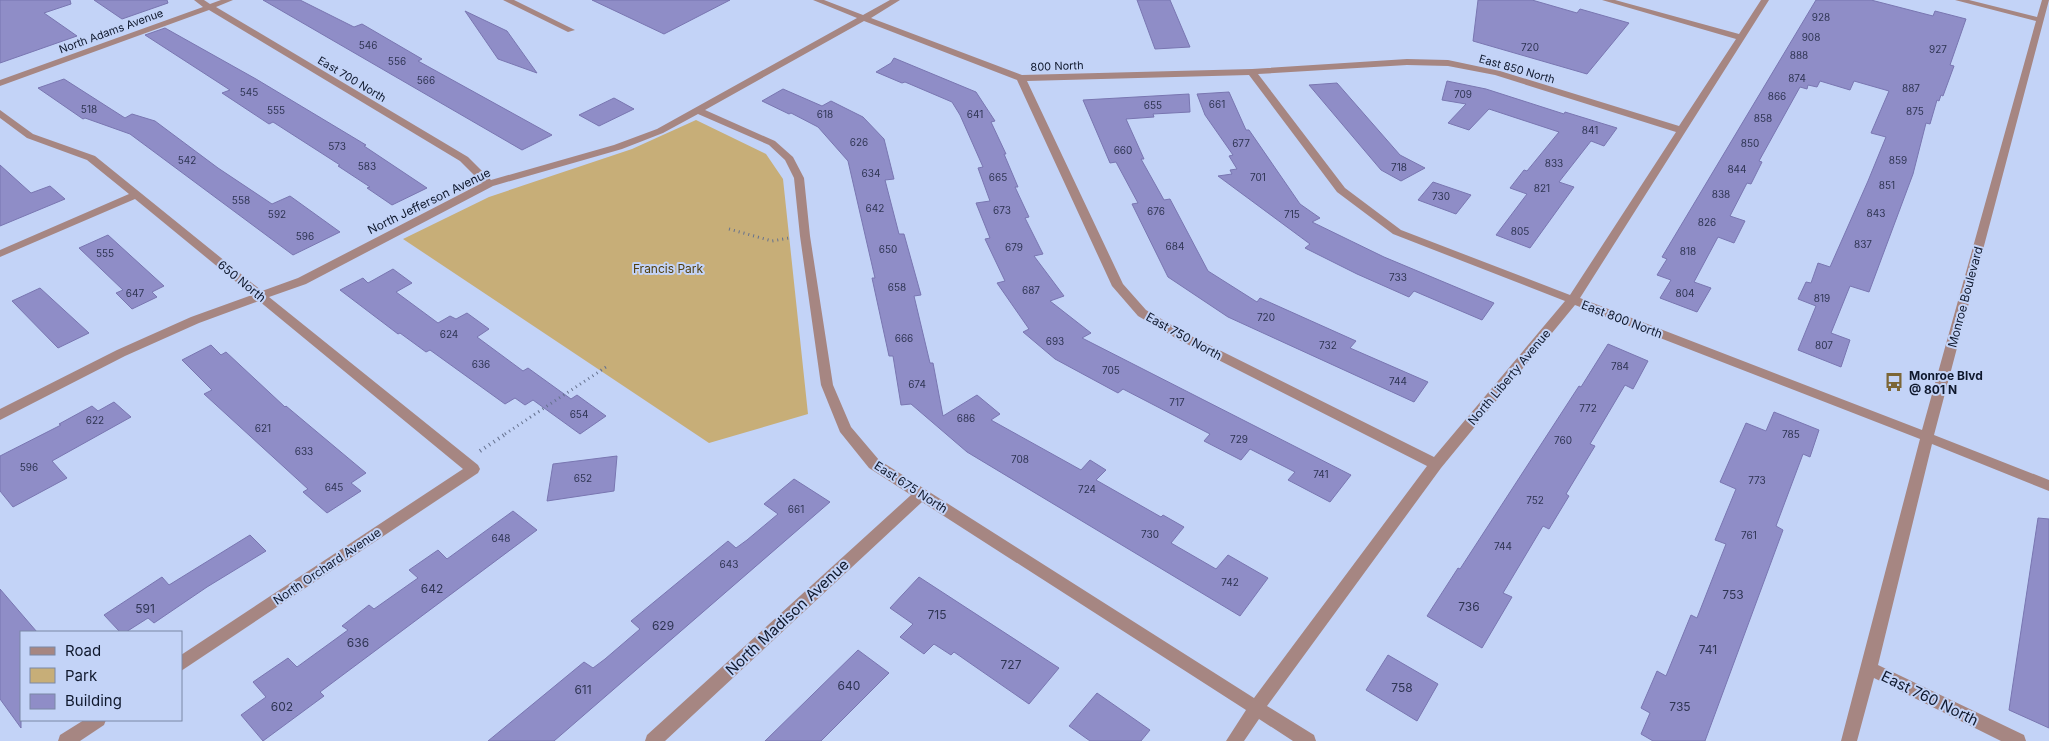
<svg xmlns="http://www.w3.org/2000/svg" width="2049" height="741" font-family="Inter,sans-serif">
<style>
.green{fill:#c7ae78}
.building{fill:#8f8dc7;stroke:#7976b1}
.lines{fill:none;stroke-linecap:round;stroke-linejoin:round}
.path-far1{stroke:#65718e;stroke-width:3;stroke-dasharray:1 4;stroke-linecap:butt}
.path{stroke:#65718e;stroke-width:4;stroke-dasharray:1 4.5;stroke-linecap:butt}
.minor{fill:#a68682;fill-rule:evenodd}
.labels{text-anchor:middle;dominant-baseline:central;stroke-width:4;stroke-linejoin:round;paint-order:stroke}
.number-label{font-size:10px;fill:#2f3554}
.far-street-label{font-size:11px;fill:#0f182d;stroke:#c3d3f7}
.street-label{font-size:12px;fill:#0f182d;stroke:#c3d3f7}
.park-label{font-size:12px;fill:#513e0c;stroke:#c3d3f7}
.poi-label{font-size:12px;font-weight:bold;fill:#0f182d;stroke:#c3d3f7;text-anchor:start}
.near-number-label{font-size:12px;fill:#2f3554}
.near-street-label{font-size:15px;fill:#0f182d;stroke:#c3d3f7}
</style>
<rect width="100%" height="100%" fill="#c3d3f7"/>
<path class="green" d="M696,120l70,34 17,25 25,235 -99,29 -306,-204 86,-42 143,-48z"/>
<path class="building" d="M0,0h70l1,4 -27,9 33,23 -77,27z
M94,0h73l1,3 -46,16z
M263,0h37l54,27 8,-3 60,35 -4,2 134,74 -30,15z
M592,0h138l-66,34z
M1137,0h33l20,47 -35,2z
M1478,0h54l45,13 3,-4 49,14 -42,51 -114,-33z
M1816,0h55l62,16 2,-5 31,8 -16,46 4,1 -11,30 -2,-1 -2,6 -2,-1 -7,24 -4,-1 -13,51 -44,118 -19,-6 -19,47 19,7 -9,27 -43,-17 18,-44 -18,-7 8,-17 5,1 7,-20 12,4 38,-86 18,-44 -15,-4 18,-42 -35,-10 -4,9 -30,-9 -3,6 -9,-2 -1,4 -7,-2 -41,74 3,1 -11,22 -4,-1 -17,33 15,5 -11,22 -16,-6 -24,45 17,6 -14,24 -37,-14 11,-18 -14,-5 10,-16 -5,-2z
M465,11l42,20 30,42 -39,-14z
M165,28l91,51 110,66 -2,1 63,42 -35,17 -25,-17 3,-1 -32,-21 2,-1 -67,-43 -4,2 -47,-31 8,-3 -85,-55z
M894,58l82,34 19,29 -4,1 15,32h-2l14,33h-3l14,30 -4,1 18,36 -9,2 30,40 -14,5 41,32 -9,5 269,137 -21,27 -42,-22 7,-8 -45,-23 -9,11 -37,-19 6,-7 -87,-45 -5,4 -63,-34 -32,-27 6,-3 -32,-46 8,-2 -20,-42 5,-1 -14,-35 14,-2 -12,-33 5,-1 -23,-52 -8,-13 -47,-20 -3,1 -26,-11 15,-9z
M64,79l61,39 7,-4 23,7 63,47 54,36 18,-8 50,36 -47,23 -163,-121 -45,-16 -2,1 -45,-31z
M1447,81l39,8 78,25 1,-2 52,16 -13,18 -13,-5 -32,41 15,5 -44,61 -34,-13 31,-41 -17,-6 14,-18 3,1 32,-39 -70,-23 -20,21 -21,-7 18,-19 -24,-4z
M1337,83l63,72 25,13 -24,13 -20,-11 -72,-85z
M783,89l39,17 9,-5 32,16 21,22 10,40 -9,1 14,54h5l17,61 -7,1 16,67h3l10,53 34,-21 23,19 -9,6 90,50 9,-10 16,10 -10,10 65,37 2,-2 21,12 -13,16 45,26 12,-14 40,23 -28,38 -273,-164 -56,-48 -10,1 -8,-49h-4l-17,-78h3l-27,-117 -30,-34 -27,-14 -2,1 -27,-13z
M1229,92l17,38h3l51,74 20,14 -8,4 72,35 110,46 -12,17 -68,-29 -5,6 -52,-23 -52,-26 5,-4 -92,-68 14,-2 -2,-4 7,-1 -8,-13 4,-1 -28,-40 -8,-21z
M1189,94l1,18 -37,2 1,3 -28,2 18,40h-3l23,41 6,-1 38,72 49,31 3,-4 96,43 -6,7 78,34 -14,20 -186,-85 -60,-40 -36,-73 6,-1 -22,-41 -6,1 -27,-63z
M614,98l20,11 -35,17 -20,-11z
M0,165l31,28 19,-7 15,13 -65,27z
M1433,182l38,13 -15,19 -38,-14z
M108,235l56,51 -12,6 5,5 -25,12 -16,-16 7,-3 -44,-42z
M393,269l19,14 -16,9 42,31 12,-7 6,3 11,-6 22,16 -12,8 46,34 5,-3 43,31 6,-4 29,21 -26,18 -47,-34 -8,5 -10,-7 -10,6 -75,-54 -4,2 -26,-19 -2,1 -58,-44 23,-12 5,5z
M40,288l49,45 -31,15 -46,-47z
M1608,344l40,17 -15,28 -8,-4 -35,59 5,2 -29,48 3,2 -20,33 -6,-3 -40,67 9,4 -30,51 -55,-32 31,-48 2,1 119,-183 2,1z
M211,345l10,10 5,-3 59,55 1,-1 80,67 -15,10 10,8 -34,22 -24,-21 5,-3 -104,-95 8,-4 -30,-30z
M114,402l17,15 -79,44 15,17 -54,29 -13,-16v-35l61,-31 -2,-1 33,-18 6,5z
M1774,412l45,18 -9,27 -7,-3 -27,72 7,4 -78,211h-52l-12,-7 9,-21 -9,-5 16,-37 9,5 25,-61 6,3 29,-74 -11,-4 21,-51 -16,-7 26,-59 20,8z
M617,456l-3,35 -67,10 6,-37z
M794,479l36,23 -276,239h-66l96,-79 9,6 12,-9 35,-30 -9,-8 97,-80 8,7 11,-8 31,-26 -14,-10z
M513,511l24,19 -217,162 4,4 -61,45 -22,-26 25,-18 -13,-15 35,-24 9,9 51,-37 -6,-4 27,-21 5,4 44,-31 -9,-8 29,-20 9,9z
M2038,518l11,1v209l-40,-18z
M250,535l16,16 -59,36 -53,36 -6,-5 -22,14h-6l-16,-17 58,-38 7,8z
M919,577l140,91 -30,36 -75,-52 -3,3 -17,-11 -10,10 -24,-17 13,-13 -23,-16z
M0,589l37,43h-16v96l-21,-29z
M858,650l31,23 -68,68h-56z
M1388,655l50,29 -21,37 -51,-31z
M1097,693l53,37 -9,11h-51l-21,-15z"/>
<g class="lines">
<path class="path-far1" d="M729,229l43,12 17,-3
M505,434l104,-69"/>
<path class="path" d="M480,451l27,-18"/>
<path class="minor" d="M194,0h10l6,4 11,-4h12l-17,7 252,150 23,23 123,-35 43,-16 200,-111 -44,-18h11l39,15 27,-15h10l-29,18 151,57 230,-6 155,-10 41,1 52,11 179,55 57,-87 -134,-39h13l124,34 22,-34h8l-189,298 342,132 114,-409 -81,-21h14l68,17 5,-17h7l-115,435 115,45v11l-117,-47 -54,221 146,70 2,6h-25l-127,-63 -17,63h-16l79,-302 -345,-134 -134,163 -174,238 47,29 2,6h-23l-34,-22 -15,22h-18l20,-31 -324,-208 -257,239h-20l2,-6 264,-240 -42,-27 -29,-36 -19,-47 -21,-149 -6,-58 -9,-18 -16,-15 -71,-31 -35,19 -41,16 -129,37 -187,98 -37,13 209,168 2,4 -2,4 -297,198v-16l282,-186 -204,-168 -60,22 -74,33 -125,64v-11l117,-59 74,-33 61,-22 -117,-96 -135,58v-7l129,-56 -42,-34 -60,-22 -27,-20v-8l33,24 62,22 167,135 36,-13 184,-95 -22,-22 -251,-151 -209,76v-6l203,-73zM864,21l153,59 95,206 26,30 41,24 248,126 -173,232 -375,-238 -28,-33 -18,-42 -23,-149 -6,-58 -11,-21 -18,-16 -70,-31zM1407,65l41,1 47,9 181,57 -106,163 -169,-65 -56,-42 -87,-114zM1249,75l88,117 56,42 172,67 -131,156 -247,-123 -41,-24 -23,-26 -96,-203z
M503,0h11l61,30 -7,2z
M84,720h22l-2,5 -24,16h-22l2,-6z"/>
</g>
<defs>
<g id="bus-bare" transform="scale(1.5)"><path d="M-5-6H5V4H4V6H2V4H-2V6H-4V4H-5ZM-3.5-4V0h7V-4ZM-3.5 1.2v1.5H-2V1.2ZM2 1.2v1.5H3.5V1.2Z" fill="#7c6636" stroke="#c3d3f7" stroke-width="2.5" paint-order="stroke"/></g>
</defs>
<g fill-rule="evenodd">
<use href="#bus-bare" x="1894" y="382"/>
</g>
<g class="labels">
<g class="number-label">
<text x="1821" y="17">928</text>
<text x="1811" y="37">908</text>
<text x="368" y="45">546</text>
<text x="1530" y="47">720</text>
<text x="1938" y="49">927</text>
<text x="1799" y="55">888</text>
<text x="397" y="61">556</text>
<text x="1797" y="78">874</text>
<text x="426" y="80">566</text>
<text x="1911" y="88">887</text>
<text x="249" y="92">545</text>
<text x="1463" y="94">709</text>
<text x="1777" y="96">866</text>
<text x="1217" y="104">661</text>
<text x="1153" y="105">655</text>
<text x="89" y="109">518</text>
<text x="276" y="110">555</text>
<text x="1915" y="111">875</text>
<text x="825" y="114">618</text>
<text x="975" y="114">641</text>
<text x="1763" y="118">858</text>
<text x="1590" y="130">841</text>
<text x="859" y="142">626</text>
<text x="1241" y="143">677</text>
<text x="1750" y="143">850</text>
<text x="337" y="146">573</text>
<text x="1123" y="150">660</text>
<text x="187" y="160">542</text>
<text x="1898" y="160">859</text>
<text x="1554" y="163">833</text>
<text x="367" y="166">583</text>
<text x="1399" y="167">718</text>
<text x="1737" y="169">844</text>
<text x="871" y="173">634</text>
<text x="998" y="177">665</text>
<text x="1258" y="177">701</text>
<text x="1887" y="185">851</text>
<text x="1542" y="188">821</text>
<text x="1721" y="194">838</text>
<text x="1441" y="196">730</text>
<text x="241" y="200">558</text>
<text x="875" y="208">642</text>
<text x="1002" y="210">673</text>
<text x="1156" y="211">676</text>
<text x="1876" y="213">843</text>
<text x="277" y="214">592</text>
<text x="1292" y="214">715</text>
<text x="1707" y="222">826</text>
<text x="1520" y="231">805</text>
<text x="305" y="236">596</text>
<text x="1863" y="244">837</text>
<text x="1175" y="246">684</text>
<text x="1014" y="247">679</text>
<text x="888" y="249">650</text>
<text x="1688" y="251">818</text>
<text x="105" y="253">555</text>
<text x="1398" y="277">733</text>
<text x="897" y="287">658</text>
<text x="1031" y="290">687</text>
<text x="135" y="293">647</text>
<text x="1685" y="293">804</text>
<text x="1822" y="298">819</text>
<text x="1266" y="317">720</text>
<text x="449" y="334">624</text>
<text x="904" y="338">666</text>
<text x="1055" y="341">693</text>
<text x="1328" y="345">732</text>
<text x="1824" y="345">807</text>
<text x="481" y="364">636</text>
<text x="1620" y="366">784</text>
<text x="1111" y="370">705</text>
<text x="1398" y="381">744</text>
<text x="917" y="384">674</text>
<text x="1177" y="402">717</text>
<text x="1588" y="408">772</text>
<text x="579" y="414">654</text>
<text x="966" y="418">686</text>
<text x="95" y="420">622</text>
<text x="263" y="428">621</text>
<text x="1791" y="434">785</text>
<text x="1239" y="439">729</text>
<text x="1563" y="440">760</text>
<text x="304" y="451">633</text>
<text x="1020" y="459">708</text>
<text x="29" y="467">596</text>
<text x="1321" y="474">741</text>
<text x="583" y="478">652</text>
<text x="1757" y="480">773</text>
<text x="334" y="487">645</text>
<text x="1087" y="489">724</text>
<text x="1535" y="500">752</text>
<text x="796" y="509">661</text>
<text x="1150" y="534">730</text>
<text x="1749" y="535">761</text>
<text x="501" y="538">648</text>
<text x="1503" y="546">744</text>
<text x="729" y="564">643</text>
<text x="1230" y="582">742</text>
</g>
<g class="far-street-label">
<text transform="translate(111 31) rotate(-20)">North Adams Avenue</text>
<text transform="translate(1057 66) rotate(-2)">800 North</text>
<text transform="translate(1517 69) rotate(16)">East 850 North</text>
<text transform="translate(352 79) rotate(31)">East 700 North</text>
</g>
<g class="street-label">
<text transform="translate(429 201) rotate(-26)">North Jefferson Avenue</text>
<text transform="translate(242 281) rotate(39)">650 North</text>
<text transform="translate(1965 297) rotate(-75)">Monroe Boulevard</text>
<text transform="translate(1622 319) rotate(21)">East 800 North</text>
<text transform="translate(1184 336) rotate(29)">East 750 North</text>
<text transform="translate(1509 377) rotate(-50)">North Liberty Avenue</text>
<text transform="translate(911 487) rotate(33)">East 675 North</text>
<text transform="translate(327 566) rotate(-34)">North Orchard Avenue</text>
</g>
<g class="park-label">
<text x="668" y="268">Francis Park</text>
</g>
<g class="poi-label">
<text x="1909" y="375">Monroe Blvd<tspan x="1909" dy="14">@ 801 N</tspan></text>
</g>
<g class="near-number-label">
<text x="432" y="588">642</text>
<text x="1733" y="594">753</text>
<text x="1469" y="606">736</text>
<text x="145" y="608">591</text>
<text x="937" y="614">715</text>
<text x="663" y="625">629</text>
<text x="358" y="642">636</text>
<text x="1708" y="649">741</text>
<text x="1011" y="664">727</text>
<text x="849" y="685">640</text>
<text x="1402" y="687">758</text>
<text x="583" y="689">611</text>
<text x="282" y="706">602</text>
<text x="1680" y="706">735</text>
</g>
<g class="near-street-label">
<text transform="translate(787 617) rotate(-43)">North Madison Avenue</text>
<text transform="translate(1930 698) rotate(26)">East 760 North</text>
</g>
</g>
<rect x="20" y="631" width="162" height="90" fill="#c3d3f7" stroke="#7b88a6"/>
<rect x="30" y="647" width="25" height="8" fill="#a68682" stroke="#7b88a6"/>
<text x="65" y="656" font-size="15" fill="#0f182d">Road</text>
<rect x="30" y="668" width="25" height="15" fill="#c7ae78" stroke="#7b88a6"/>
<text x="65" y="681" font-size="15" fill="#0f182d">Park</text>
<rect x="30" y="694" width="25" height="15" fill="#8f8dc7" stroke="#7b88a6"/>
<text x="65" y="706" font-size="15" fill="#0f182d">Building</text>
</svg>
